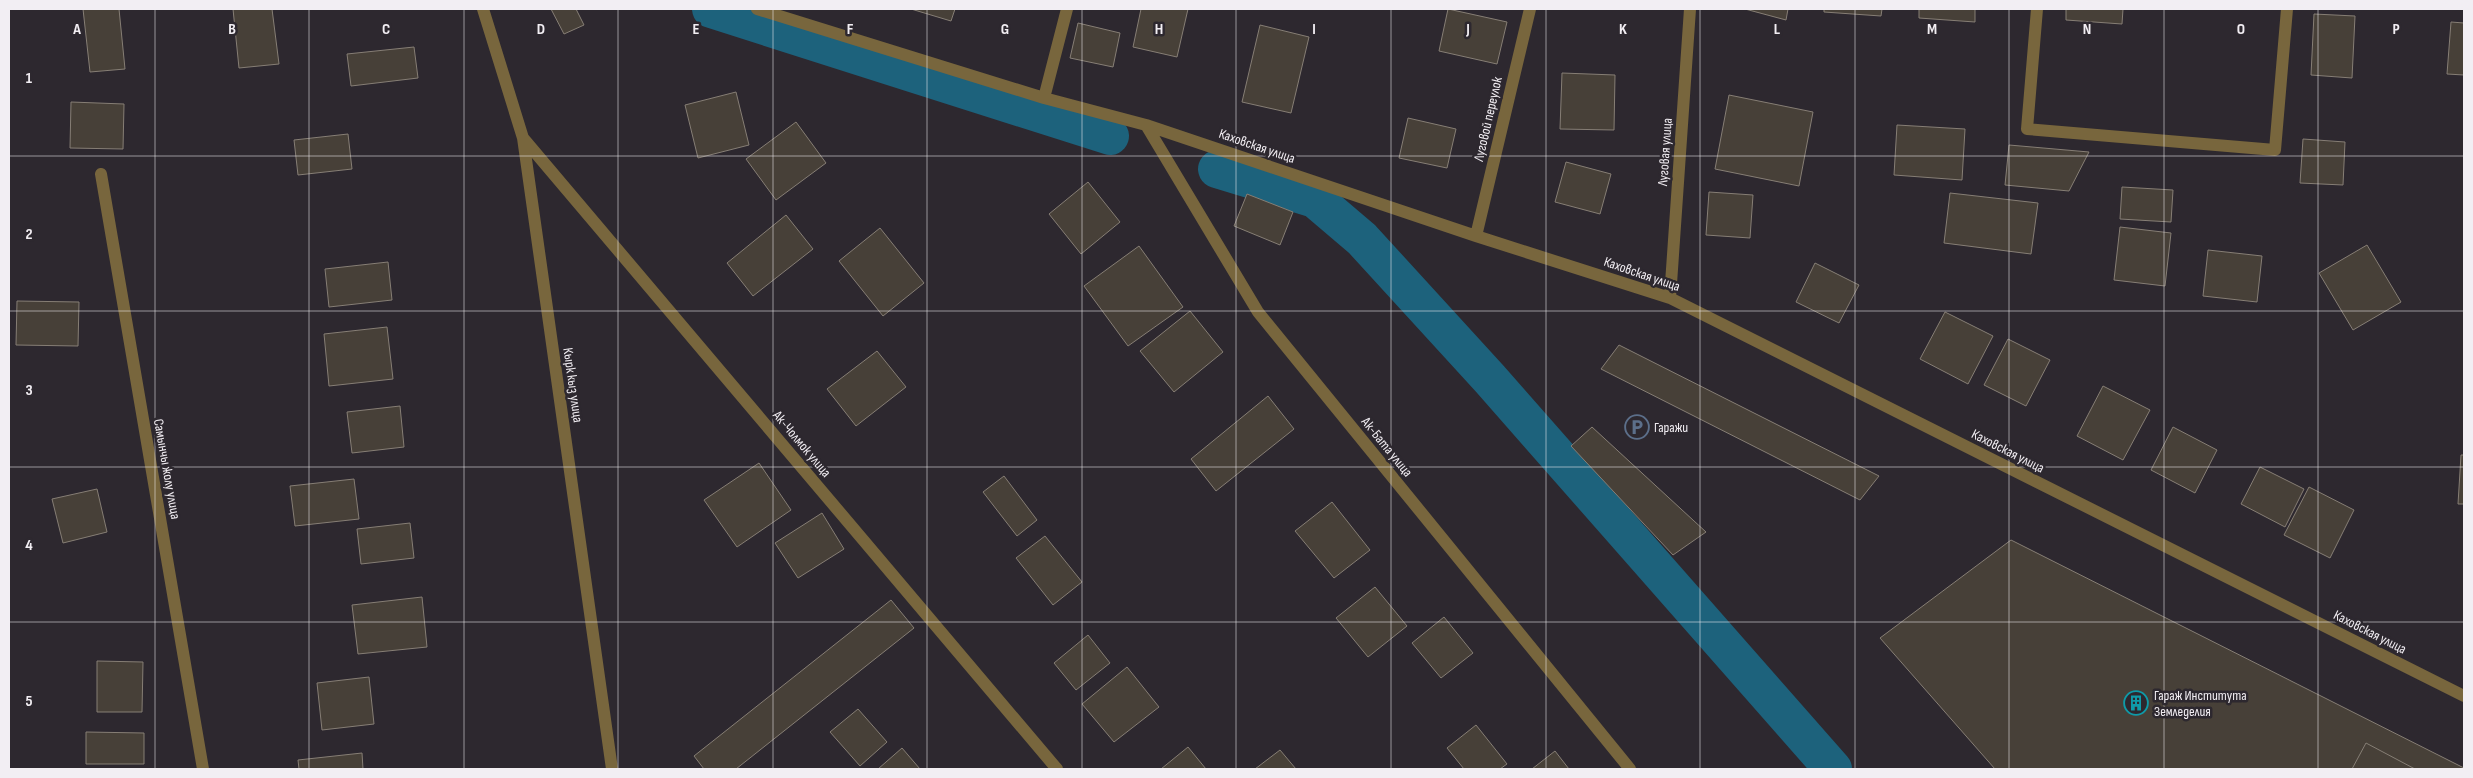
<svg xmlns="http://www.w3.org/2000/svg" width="2473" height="778" font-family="'Sofia Sans Condensed',sans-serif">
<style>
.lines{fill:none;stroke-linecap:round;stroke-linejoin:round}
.canal{stroke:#1d627c;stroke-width:38}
.building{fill:#474038;stroke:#867e75}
.service{stroke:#78663d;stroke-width:12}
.minor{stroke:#78663d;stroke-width:12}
.grid{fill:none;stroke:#f2eef3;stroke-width:1;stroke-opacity:0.55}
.labels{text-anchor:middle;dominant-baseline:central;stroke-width:5;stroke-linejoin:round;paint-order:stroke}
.street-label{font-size:14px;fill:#f2eef3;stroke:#2d282f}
.poi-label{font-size:14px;fill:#f2eef3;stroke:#2d282f;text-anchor:start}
.grid-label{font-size:16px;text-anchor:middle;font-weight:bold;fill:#f2eef3;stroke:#2d282f;stroke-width:5;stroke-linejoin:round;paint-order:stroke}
</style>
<rect width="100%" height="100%" fill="#2d282f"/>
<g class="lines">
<path class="canal" d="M711,9l399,127
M1217,169l98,30 47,40 128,140 343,390"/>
</g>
<path class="building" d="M83,9h36l6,60 -35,3z
M233,9h39l7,55 -40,4z
M551,9h25l8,16 -20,9z
M911,9h44l-4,12z
M1141,9h47l-11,48 -44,-10z
M1448,9l59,13 -10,42 -58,-13z
M1745,9h43l-2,11z
M1824,9h58l-1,7 -57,-4z
M1919,9h56v13l-56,-4z
M2066,9h57l-1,15 -56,-4z
M2314,14l41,2 -3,62 -41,-3z
M2451,22l13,1v52l-17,-1z
M1078,23l42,10 -7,34 -43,-9z
M1260,25l49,12 -18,76 -49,-11z
M414,47l4,31 -67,8 -4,-32z
M1562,73l53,2 -1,55 -54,-1z
M736,92l13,53 -51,13 -13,-53z
M1729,95l84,17 -14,74 -84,-17z
M71,102l53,2 -1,45 -53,-1z
M1408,118l48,11 -9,39 -48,-10z
M796,122l30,41 -50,37 -30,-41z
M1897,125l68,4 -3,51 -68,-5z
M348,134l4,35 -54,6 -4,-35z
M2303,139l42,3 -2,43 -43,-2z
M2009,145l80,7 -20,39 -64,-6z
M1566,162l45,12 -11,40 -45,-12z
M1088,182l32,40 -39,32 -32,-40z
M2122,187l51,3 -2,32 -51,-3z
M1709,192l44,3 -3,43 -44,-3z
M1950,193l88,10 -7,51 -87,-11z
M1247,194l46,18 -13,33 -46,-19z
M786,215l27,34 -60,47 -26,-33z
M2120,227l51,6 -6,53 -51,-6z
M880,228l44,55 -41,33 -44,-55z
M2367,245l34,57 -48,28 -34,-57z
M1139,246l44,61 -55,39 -44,-60z
M2208,250l54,6 -5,46 -54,-6z
M388,262l4,38 -63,7 -4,-38z
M1815,263l44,22 -20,38 -43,-21z
M17,301l62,1 -1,44 -62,-1z
M1190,311l33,41 -49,40 -34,-41z
M1945,312l48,24 -25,48 -48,-25z
M387,327l6,52 -64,7 -5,-52z
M2008,339l42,21 -24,46 -42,-21z
M1619,345l260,131 -19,24 -259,-131z
M877,351l29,36 -50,39 -29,-37z
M2103,386l47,24 -27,50 -46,-24z
M1268,396l26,33 -78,62 -25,-32z
M400,406l4,41 -52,6 -5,-41z
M1592,427l114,105 -33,23 -102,-109z
M2173,427l44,23 -22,43 -44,-23z
M2461,455h3v49h-6z
M759,463l32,47 -54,37 -33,-47z
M2260,467l44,22 -19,38 -44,-23z
M1004,476l33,44 -20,16 -34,-44z
M354,479l5,40 -64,7 -5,-40z
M2309,487l45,23 -24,48 -46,-23z
M97,489l10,43 -44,11 -11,-44z
M1332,502l38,48 -36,28 -39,-47z
M822,513l22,36 -46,29 -23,-35z
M410,523l4,35 -53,6 -4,-35z
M1045,536l37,46 -29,23 -37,-47z
M2011,540l453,228v1h-469l-115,-131z
M1375,587l32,39 -39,31 -32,-39z
M422,597l5,50 -69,7 -6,-49z
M891,600l23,28 -178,141h-32l-10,-13z
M1444,617l29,36 -32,25 -29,-35z
M1088,635l22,28 -34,27 -22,-27z
M97,661l46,1 -1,50h-45z
M1127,667l32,40 -45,35 -32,-38z
M369,677l5,47 -52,6 -5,-47z
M858,709l29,33 -27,24 -30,-34z
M1476,725l31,39 -7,5h-36l-17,-21z
M86,732l58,1v31h-58z
M2366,743l49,26h-63z
M1188,747l18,22h-45z
M902,748l18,21h-42z
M1280,750l16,19h-41z
M1555,751l14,18h-37z
M362,753l1,16h-64l-1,-9z"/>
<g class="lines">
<path class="service" d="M2037,9l-10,120 248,21 12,-141"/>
<path class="minor" d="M483,9l40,129 89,631
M757,9l287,89 102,27 330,111 194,62 794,398
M1044,98l23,-89
M1146,125l112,187 372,457
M523,138l534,631
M101,174l102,595
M1476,236l54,-227
M1670,298l20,-289"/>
</g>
<path class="grid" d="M155,9v760M309,9v760M464,9v760M618,9v760M773,9v760M927,9v760M1082,9v760M1236,9v760M1391,9v760M1546,9v760M1700,9v760M1855,9v760M2009,9v760M2164,9v760M2318,9v760M9,156h2455M9,311h2455M9,467h2455M9,622h2455"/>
<defs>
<g id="parking-ring" transform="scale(1.25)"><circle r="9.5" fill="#2d282f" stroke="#5c6f8a" stroke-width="1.5"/><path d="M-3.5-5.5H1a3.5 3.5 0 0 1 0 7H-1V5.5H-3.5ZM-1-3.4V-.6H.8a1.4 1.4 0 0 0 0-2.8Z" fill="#5c6f8a"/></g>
<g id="building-ring" transform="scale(1.25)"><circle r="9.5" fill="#2d282f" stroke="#0f9aa8" stroke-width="1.5"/><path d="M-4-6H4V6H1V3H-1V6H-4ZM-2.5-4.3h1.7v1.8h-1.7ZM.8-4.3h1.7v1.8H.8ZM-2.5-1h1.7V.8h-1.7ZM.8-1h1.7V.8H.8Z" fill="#0f9aa8"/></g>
</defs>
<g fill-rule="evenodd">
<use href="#parking-ring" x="1637" y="427"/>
<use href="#building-ring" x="2136" y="703"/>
</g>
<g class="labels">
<g class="street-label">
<text transform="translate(1488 119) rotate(-77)">Луговой переулок</text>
<text transform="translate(1257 146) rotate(19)">Каховская улица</text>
<text transform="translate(1665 152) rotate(-86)">Луговая улица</text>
<text transform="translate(1642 274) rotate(19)">Каховская улица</text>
<text transform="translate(573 385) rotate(82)">Кырк кыз улица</text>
<text transform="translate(802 444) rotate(50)">Ак-Чолмок улица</text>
<text transform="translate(1387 447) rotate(51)">Ак-Бата улица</text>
<text transform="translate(2008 451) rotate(27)">Каховская улица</text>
<text transform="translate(167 469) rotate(80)">Самынчы жолу улица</text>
<text transform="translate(2370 632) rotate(27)">Каховская улица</text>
</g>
<g class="poi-label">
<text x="1654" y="427">Гаражи</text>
<text x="2154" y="695">Гараж Института<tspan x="2154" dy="16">Земледелия</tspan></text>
</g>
</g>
<g class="grid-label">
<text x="77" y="34">A</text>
<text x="232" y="34">B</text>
<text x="386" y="34">C</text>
<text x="541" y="34">D</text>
<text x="696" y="34">E</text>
<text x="850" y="34">F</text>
<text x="1005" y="34">G</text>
<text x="1159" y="34">H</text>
<text x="1314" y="34">I</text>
<text x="1468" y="34">J</text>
<text x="1623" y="34">K</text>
<text x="1777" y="34">L</text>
<text x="1932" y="34">M</text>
<text x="2087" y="34">N</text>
<text x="2241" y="34">O</text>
<text x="2396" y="34">P</text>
<text x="29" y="83">1</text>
<text x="29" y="239">2</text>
<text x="29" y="395">3</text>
<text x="29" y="550">4</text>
<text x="29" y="706">5</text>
</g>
<rect width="2473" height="778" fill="none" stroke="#f2eef3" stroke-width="20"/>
</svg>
